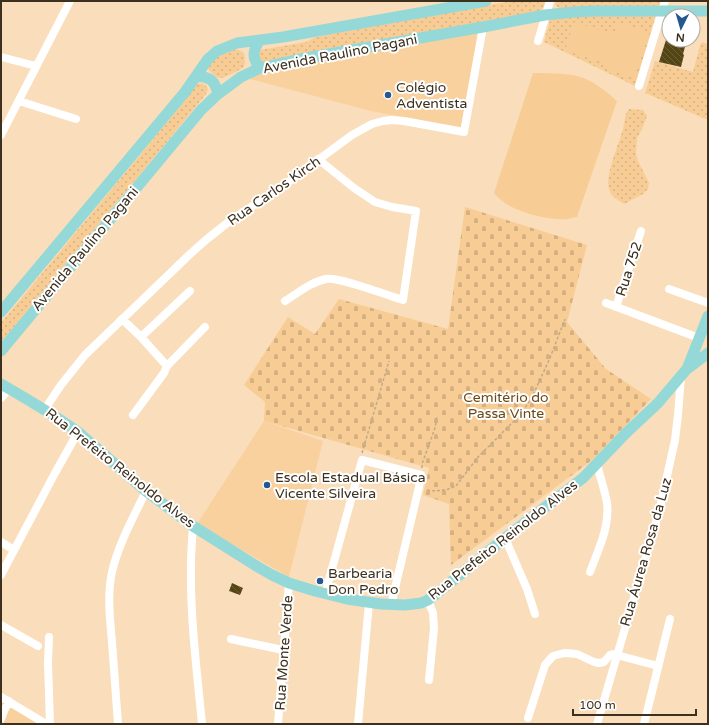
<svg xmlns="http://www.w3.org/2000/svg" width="709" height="725" font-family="'Varela Round',sans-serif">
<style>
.built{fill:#f9d19e}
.grass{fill:url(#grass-dots)}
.cemetery{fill:url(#cemetery-stones)}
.pitch{fill:#f8cd95}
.building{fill:url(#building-back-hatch)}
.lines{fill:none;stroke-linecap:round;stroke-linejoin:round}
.path{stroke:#c1a88b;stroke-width:1.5;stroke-dasharray:3 2;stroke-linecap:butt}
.minor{stroke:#fff;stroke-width:8}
.major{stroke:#94d9d7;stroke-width:11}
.poi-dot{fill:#245891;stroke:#fff;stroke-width:1.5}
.labels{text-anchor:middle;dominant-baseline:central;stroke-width:4;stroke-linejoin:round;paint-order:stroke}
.street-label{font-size:14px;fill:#3d301e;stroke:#fff}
.poi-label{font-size:14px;fill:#3d301e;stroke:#fff;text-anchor:start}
.park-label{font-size:14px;fill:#6c4a18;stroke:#fff}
</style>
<defs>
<pattern id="grass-dots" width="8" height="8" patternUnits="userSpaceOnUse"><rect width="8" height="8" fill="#f8cd95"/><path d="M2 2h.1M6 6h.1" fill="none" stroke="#d6b080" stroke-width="1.8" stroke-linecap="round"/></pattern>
<pattern id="cemetery-stones" width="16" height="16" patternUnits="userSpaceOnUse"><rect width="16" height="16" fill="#f8cd95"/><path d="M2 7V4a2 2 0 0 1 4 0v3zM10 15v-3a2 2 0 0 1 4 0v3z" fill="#d6b080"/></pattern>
<pattern id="building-back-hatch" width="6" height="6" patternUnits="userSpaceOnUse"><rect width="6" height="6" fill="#544614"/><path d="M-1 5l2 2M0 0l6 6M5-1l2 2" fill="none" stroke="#6b5f36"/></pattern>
</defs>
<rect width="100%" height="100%" fill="#faddba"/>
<path class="built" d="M479,32l-18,96 -90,-17 -125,-33 8,-4 47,-11z
M264,421l59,20 -34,136 -92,-53z
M1,701l39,23h-39z"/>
<path class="grass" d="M511,1h34c-1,5 -2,8 -7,11l-274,50h-3l-3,-8 2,-4 46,-8 10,-5z
M555,1h107l-2,5 -99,3 -5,-3z
M656,14l-21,72 -91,-44 7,-26z
M701,42l7,2v76l-63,-27 10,-32 38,11z
M233,49l6,1 5,3 1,8 -1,6c-5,3 -20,12 -25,11 -4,-1 -8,-6 -11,-9 3,-11 16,-15 25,-20z
M199,83c5,1 7,2 9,6l-2,5 -49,60 -156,188v-19l182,-220 13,-19z
M629,109l14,1 4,6 -5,13 -5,9 -1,16 2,7 11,22 -1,6 -5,5 -19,10c-6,-4 -13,-7 -15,-15 -4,-14 10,-45 14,-60 2,-7 1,-14 6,-20z"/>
<path class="cemetery" d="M465,207l122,38 -20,77 39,47 45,30 -60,62 -140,104 -2,-61 -26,-9 6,-27 -165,-47 1,-19 -21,-17 44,-68 27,17 24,-35 109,30z"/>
<path class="pitch" d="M574,22l40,12 4,-12 31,10 -15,46 -31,-10 1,-5 -39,-13z
M533,73c15,0 30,0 44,3 14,3 29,15 40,25l-40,116c-3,0 -6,1 -9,2 -18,2 -54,-7 -67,-19 -3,-2 -5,-5 -7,-7z"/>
<path class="building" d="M666,40h21l-4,14 1,1 -3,12 -22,-5z
M232,583l11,5 -3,7 -11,-4z"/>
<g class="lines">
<path class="path" d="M362,453l27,-92
M422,468v-4l13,-36 2,-12
M427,490l8,1 11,-1 10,-4 22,-29 43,-43 11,-17 18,-39 15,-39"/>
<path class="minor" d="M538,41l12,-40
M1,57l35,9
M639,86l26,-85
M19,101l57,18
M1,135l69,-134
M669,289l39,14
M285,301c13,-8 26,-19 41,-22 12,-3 63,17 77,21l13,-89 -24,-4 -17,-5 -21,-14 -36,-29
M606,303l93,35
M616,307l25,-76
M122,319l19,18 26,29 -3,7 -31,42
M141,337l49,-46
M167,366l38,-39
M1,398l8,-9
M45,409l16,-24 24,-30 104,-100 18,-16 24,-19 49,-32 72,-53 20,-11 11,-3 9,-1 12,1 60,11 19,-105
M193,526c-1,13 -2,26 -2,39 -1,53 6,106 11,159
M505,538l22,51 8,25
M1,542l13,8
M590,572c8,-22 20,-45 17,-69 -2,-12 -7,-26 -10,-39
M1,575l54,-102 23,-41
M325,594l37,-134 59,15 -2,12 -28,118
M428,600l5,13 1,15 -5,52
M1,625l37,21
M49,637l-1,26 2,61
M231,639l52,11
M1,697l45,27
M528,718l17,-53 8,-9 11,-3 13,1 17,8 5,1 5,-1 6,-7 3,-1 45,12
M1,719l3,-8 5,-10
M118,724c-2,-27 -4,-55 -6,-82 -2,-23 -5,-47 0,-70 6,-27 22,-56 34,-81
M278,724l11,-141
M358,724l11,-121
M597,724l62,-212 16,-72 3,-25 3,-39
M644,724l26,-105"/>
<path class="major" d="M260,68c-8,-10 -8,-17 0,-28
M196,76c14,1 19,4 22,18
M1,312l184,-220 23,-33 9,-8 20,-8 46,-6 203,-36
M1,351l200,-241 17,-16 23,-17 19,-9 40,-9 183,-32 62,-12 29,-3 20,-1h114
M687,369l21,-53
M1,384c26,15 52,30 77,48l68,59 47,35 65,41 14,8 17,8 26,8 32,8 34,5 24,1 16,-2 7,-3 7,-5 70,-57 78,-60 43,-45 32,-30 28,-33 22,-17"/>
</g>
<g class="poi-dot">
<circle cx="388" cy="95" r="4"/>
<circle cx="267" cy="485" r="4"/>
<circle cx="320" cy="581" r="4"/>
</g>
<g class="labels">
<g class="street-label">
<text transform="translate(340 54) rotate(-11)">Avenida Raulino Pagani</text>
<text transform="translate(274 191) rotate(-35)">Rua Carlos Kirch</text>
<text transform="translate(85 249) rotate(-50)">Avenida Raulino Pagani</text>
<text transform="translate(629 269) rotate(-72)">Rua 752</text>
<text transform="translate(120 468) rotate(38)">Rua Prefeito Reinoldo Alves</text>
<text transform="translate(503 540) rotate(-38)">Rua Prefeito Reinoldo Alves</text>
<text transform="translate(646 552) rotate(-74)">Rua Áurea Rosa da Luz</text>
<text transform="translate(284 653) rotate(-86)">Rua Monte Verde</text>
</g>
<g class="poi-label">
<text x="396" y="87">Colégio<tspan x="396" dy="16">Adventista</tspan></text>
<text x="275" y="477">Escola Estadual Básica<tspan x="275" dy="16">Vicente Silveira</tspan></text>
<text x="328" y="573">Barbearia<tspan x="328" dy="16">Don Pedro</tspan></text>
</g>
<g class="park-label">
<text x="506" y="397">Cemitério do<tspan x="506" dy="16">Passa Vinte</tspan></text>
</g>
</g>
<rect width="709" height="725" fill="none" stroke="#3d301e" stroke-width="4"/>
<g transform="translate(681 28) rotate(185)"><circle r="19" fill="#ffffff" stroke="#b1aca5"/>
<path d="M0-3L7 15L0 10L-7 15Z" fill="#245891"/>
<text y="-6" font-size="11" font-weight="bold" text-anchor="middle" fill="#3d301e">N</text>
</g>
<path d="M573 709v6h123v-6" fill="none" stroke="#3d301e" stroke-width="2"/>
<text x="579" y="709" font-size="12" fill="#3d301e" stroke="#ffffff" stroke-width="3" paint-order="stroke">100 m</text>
</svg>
